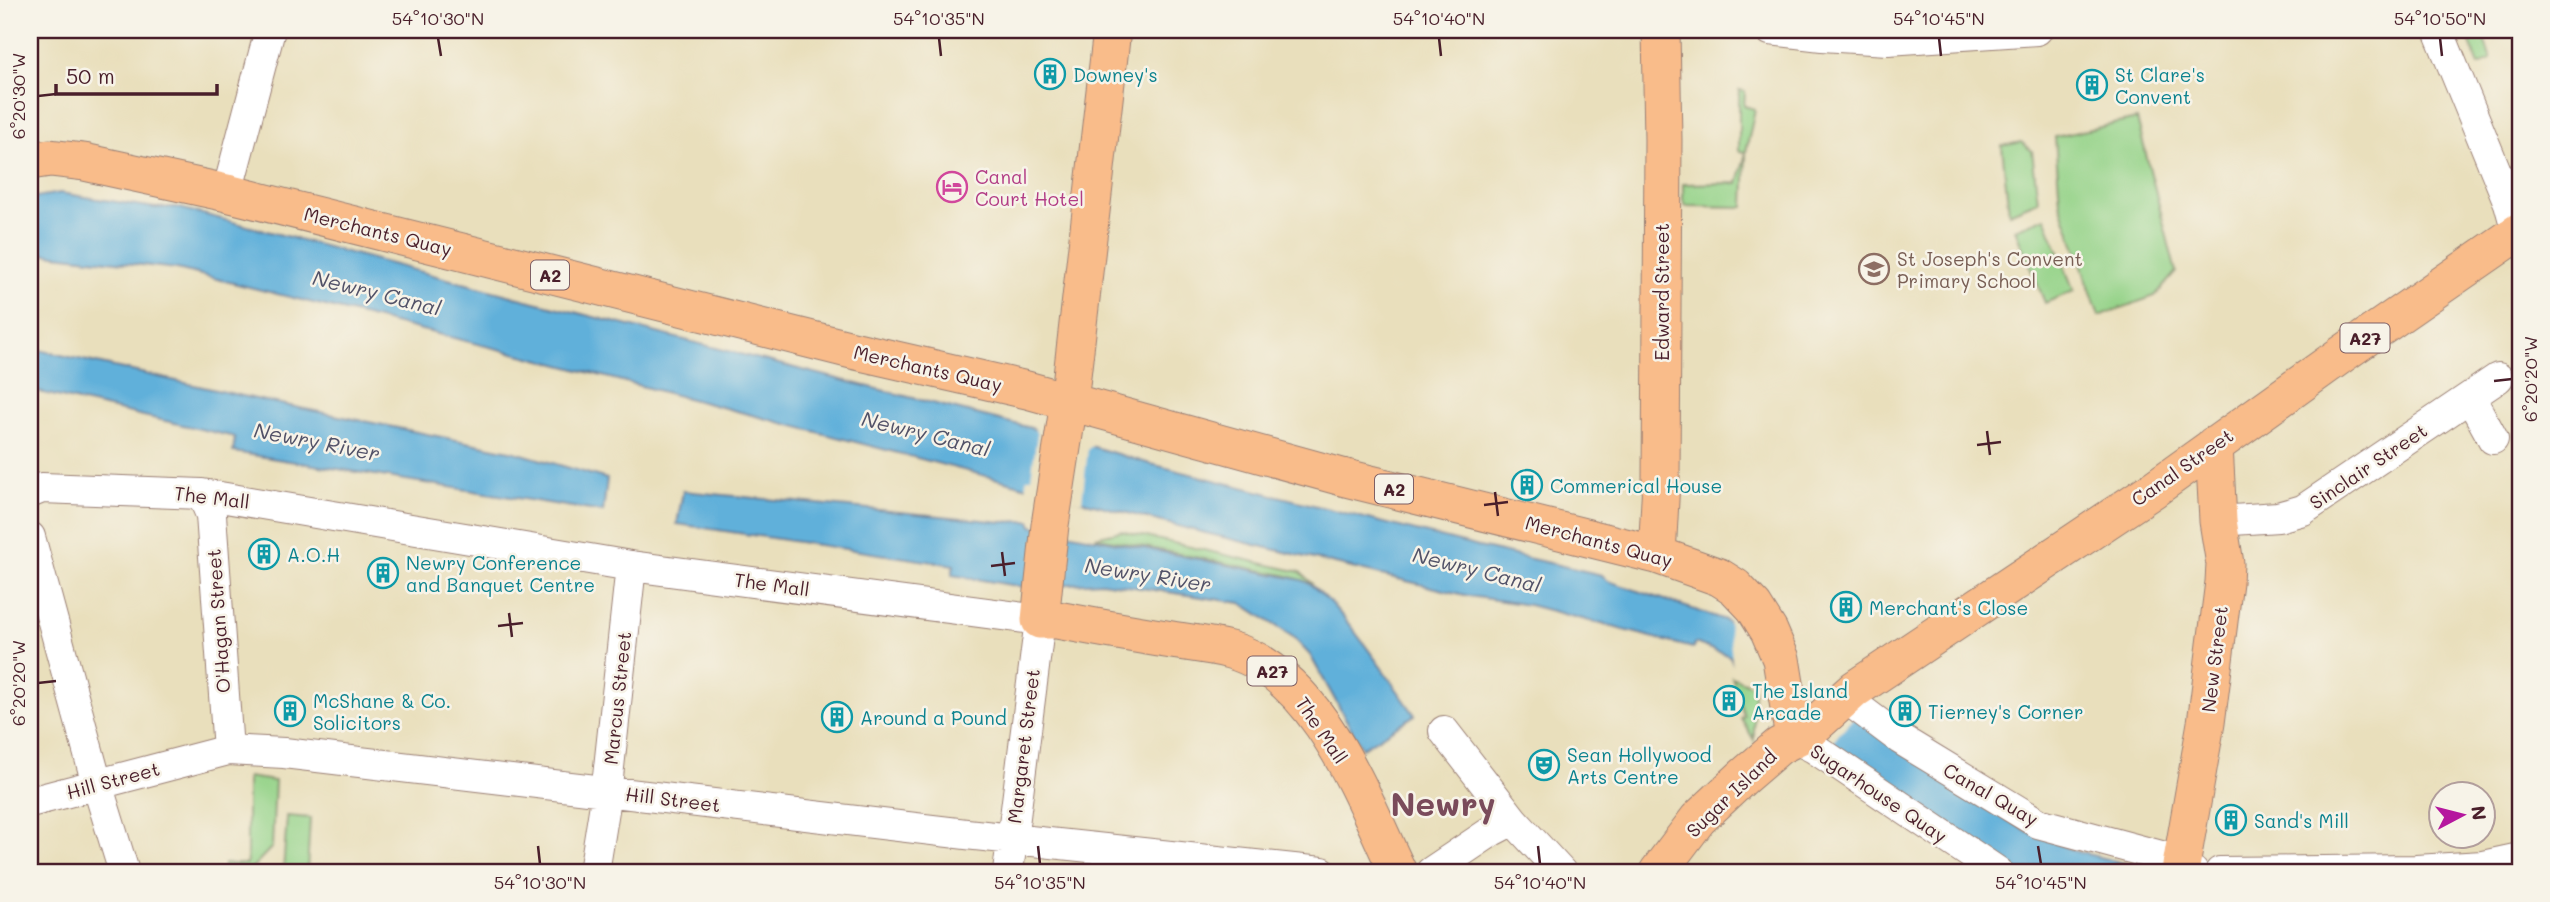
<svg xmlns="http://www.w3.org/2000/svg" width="2550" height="902" font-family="Mali,sans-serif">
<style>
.green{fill:#95d389;stroke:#70795a;stroke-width:2}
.water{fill:#60b0da;stroke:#556882;stroke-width:2}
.pier{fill:#e9dfbc}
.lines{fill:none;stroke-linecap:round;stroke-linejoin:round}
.minor-casing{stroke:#9a7f74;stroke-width:32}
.major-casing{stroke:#9a7f74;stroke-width:39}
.minor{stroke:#fff;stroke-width:30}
.major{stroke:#f9bc8a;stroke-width:37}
.ticks{fill:none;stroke:#4a1f2b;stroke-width:2.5}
.labels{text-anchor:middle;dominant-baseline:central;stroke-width:5;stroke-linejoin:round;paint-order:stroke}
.shield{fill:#f7f3e8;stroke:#7e5f64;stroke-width:2}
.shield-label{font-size:18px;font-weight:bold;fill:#4a1f2b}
.culture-label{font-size:19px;fill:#0d838f;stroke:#f7f3e8;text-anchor:start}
.hotel-label{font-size:19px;fill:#b23c85;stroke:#f7f3e8;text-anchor:start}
.street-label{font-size:19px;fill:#4a1f2b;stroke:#f7f3e8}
.education-label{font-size:19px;fill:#785e54;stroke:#f7f3e8;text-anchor:start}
.water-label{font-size:21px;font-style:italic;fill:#525268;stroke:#f7f3e8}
.town-label{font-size:33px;font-weight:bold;fill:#7a4b5b;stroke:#f7f3e8}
.neatline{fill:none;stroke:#4a1f2b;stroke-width:2.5}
.ticks-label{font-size:18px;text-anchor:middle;fill:#4a1f2b}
</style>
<rect width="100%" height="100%" fill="#f7f3e8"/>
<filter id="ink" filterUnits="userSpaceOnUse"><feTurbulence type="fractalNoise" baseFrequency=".0143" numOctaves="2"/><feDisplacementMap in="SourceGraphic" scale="14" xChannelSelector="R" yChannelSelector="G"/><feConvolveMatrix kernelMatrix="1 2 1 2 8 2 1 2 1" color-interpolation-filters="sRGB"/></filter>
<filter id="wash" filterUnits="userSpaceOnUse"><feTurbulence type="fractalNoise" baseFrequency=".00686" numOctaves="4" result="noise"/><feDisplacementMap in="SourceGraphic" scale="28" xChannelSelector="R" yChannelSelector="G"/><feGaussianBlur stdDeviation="1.57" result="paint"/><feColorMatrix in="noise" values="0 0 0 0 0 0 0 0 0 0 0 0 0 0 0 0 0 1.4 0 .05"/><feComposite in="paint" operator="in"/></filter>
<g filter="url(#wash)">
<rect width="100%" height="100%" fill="#e9dfbc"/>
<path class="green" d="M2465,30h16l10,30 -12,5z
M1739,90l6,1 -1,15 11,3 -9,43 -7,-1z
M2137,119l39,153 -21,24 -56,20 -39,-113 -5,-66z
M2021,142l11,9 6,50 -29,12 -7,-67z
M1746,153l-2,54 -58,-1 -3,-6v-16l55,-1z
M2045,217l29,74 -29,12 -30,-74z
M1121,531l179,41 13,12 -24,-8 -194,-39z
M1732,677l22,9v54l-13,-22 3,-2z
M247,777l28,4 -3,66 -24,25h-24v-8h23z
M287,816l23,2 -3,54h-24z"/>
<path class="water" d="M60,193l95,15 21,-1 351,93 504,128 116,35 332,84 123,28 6,6 117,39 129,97 169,112 52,22 60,15 4,6h-123l-97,-61 -184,-143 -5,-12 -35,-13 -2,5 -164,-43 -60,-9 -276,-66 -675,-176 -341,-85 -147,-17v-54z
M30,348l226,51 259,53 92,27 -4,33 -370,-60 2,-15 -205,-47z
M683,491l319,31 28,-1 2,5 270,54c31,12 90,104 113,135l-53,33 -52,-93 -17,-18 -52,-34 -140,-21 -78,5 -71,-12 2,-10 -277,-41z"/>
<path class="pier" d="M1034,427l61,17 -7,5 -6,53 -55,-11 -1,-12 5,-2 6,-42z
M1728,619l115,86 12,11 -19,21 -6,12 -97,-79z"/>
</g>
<g filter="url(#ink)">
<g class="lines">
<g class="minor-casing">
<path id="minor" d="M1770,30l52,6 66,4 149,-10
M2438,30l71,173 11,40
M227,193l43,-163
M2470,397l23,42
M30,493l12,-5 160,6 429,72 409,54 -32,252
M202,494l9,21 17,235
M2218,521l60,-4 25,-7 195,-132
M30,537l67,247 27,88
M1844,697l56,42 138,84 123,33 32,16
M1444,731l69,89
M1794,738l20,10 184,124
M30,802l198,-52 56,3 682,81 356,38
M594,872l11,-68 26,-238
M1431,872l61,-41 21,-11 48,52
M2220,872l196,-2 67,-4 37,-8"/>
</g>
<g class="major-casing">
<path id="major" d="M1112,30l-43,372 -19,123 -10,95h17c38,7 77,14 115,20 19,3 39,5 58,10 89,25 132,147 168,222
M30,161l20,-3 34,4 143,31 625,157 175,40 315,87 315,78 62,22 16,10 19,20 15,24 12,28 13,79
M1657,555l4,-73 2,-342 -2,-110
M1658,872l40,-53 45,-42 36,-31 28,-14 48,-43 299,-200 187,-134 179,-124
M2180,872l26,-149 18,-141 1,-18 -7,-43 -4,-76"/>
</g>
<use href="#minor" class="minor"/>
<use href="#major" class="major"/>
</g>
</g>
<path class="ticks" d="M438,38l3,18M939,38l2,18M1439,38l2,18M1939,38l2,18M2440,38l2,18M38,96l18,-2M2494,381l18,-2M1987,431l3,24M1977,445l24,-3M1495,492l3,24M1484,505l24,-3M1002,552l3,24M991,566l24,-3M509,613l3,24M498,626l25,-3M38,683l18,-2M538,846l2,18M1038,846l2,18M1538,846l2,18M2038,846l3,18"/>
<defs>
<g id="building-ring" transform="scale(1.575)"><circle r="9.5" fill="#f7f3e8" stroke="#0f9aa8" stroke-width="1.5"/><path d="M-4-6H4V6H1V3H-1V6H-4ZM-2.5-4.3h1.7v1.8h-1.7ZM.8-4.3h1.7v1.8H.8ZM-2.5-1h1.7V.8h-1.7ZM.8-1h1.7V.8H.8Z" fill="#0f9aa8"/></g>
<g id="hotel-ring" transform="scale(1.575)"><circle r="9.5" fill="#f7f3e8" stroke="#d1479c" stroke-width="1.5"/><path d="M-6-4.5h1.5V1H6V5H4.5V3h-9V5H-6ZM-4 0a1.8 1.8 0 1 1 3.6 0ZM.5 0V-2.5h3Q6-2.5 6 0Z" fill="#d1479c"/></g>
<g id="school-ring" transform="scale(1.575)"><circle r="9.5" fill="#f7f3e8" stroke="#8d6e63" stroke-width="1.5"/><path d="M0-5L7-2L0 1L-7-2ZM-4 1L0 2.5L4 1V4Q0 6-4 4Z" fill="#8d6e63"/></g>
<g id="theatre-ring" transform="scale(1.575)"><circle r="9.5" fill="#f7f3e8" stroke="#0f9aa8" stroke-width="1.5"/><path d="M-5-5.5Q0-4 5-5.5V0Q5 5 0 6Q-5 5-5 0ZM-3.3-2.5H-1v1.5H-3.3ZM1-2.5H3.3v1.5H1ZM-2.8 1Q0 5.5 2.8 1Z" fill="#0f9aa8"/></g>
</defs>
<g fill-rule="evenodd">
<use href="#building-ring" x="1050" y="74"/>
<use href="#building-ring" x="2092" y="85"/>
<use href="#hotel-ring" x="952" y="187"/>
<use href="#school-ring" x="1874" y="269"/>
<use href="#building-ring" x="1527" y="485"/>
<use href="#building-ring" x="264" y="554"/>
<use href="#building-ring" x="383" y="573"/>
<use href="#building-ring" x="1846" y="607"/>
<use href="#building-ring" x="1729" y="701"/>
<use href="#building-ring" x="290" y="711"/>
<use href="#building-ring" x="1905" y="711"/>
<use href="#building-ring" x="837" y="717"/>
<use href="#theatre-ring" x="1544" y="765"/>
<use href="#building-ring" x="2231" y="820"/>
</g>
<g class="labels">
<g class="shield">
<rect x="531" y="260.5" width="38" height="29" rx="5"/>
<rect x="2340.5" y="323.5" width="49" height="29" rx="5"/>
<rect x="1375" y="474.5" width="38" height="29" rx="5"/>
<rect x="1247.5" y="656.5" width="49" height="29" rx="5"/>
</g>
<g class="shield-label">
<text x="550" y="275">A2</text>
<text x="2365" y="338">A27</text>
<text x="1394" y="489">A2</text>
<text x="1272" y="671">A27</text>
</g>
<g class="culture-label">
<text x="1073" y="74">Downey's</text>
<text x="2115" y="74">St Clare's<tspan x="2115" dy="22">Convent</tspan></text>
<text x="1550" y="485">Commerical House</text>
<text x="287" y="554">A.O.H</text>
<text x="406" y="562">Newry Conference<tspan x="406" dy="22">and Banquet Centre</tspan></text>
<text x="1869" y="607">Merchant's Close</text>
<text x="1752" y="690">The Island<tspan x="1752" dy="22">Arcade</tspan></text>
<text x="313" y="700">McShane &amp; Co.<tspan x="313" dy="22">Solicitors</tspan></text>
<text x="1928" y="711">Tierney's Corner</text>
<text x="860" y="717">Around a Pound</text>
<text x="1567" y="754">Sean Hollywood<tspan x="1567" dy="22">Arts Centre</tspan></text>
<text x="2254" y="820">Sand's Mill</text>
</g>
<g class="hotel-label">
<text x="975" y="176">Canal<tspan x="975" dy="22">Court Hotel</tspan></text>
</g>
<g class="street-label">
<text transform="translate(378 231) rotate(14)">Merchants Quay</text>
<text transform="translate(1661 292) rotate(-90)">Edward Street</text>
<text transform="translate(928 368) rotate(13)">Merchants Quay</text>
<text transform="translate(2368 466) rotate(-34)">Sinclair Street</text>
<text transform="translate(2182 467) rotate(-35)">Canal Street</text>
<text transform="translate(212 497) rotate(7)">The Mall</text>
<text transform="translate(1599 541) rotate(15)">Merchants Quay</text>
<text transform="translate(772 584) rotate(8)">The Mall</text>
<text transform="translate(218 621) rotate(-94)">O'Hagan Street</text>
<text transform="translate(2214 659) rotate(-83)">New Street</text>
<text transform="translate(617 698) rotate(-84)">Marcus Street</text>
<text transform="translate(1322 730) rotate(56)">The Mall</text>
<text transform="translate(1023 746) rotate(-83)">Margaret Street</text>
<text transform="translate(113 780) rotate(-15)">Hill Street</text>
<text transform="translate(1731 793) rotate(-44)">Sugar Island</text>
<text transform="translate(1879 793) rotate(34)">Sugarhouse Quay</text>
<text transform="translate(1991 794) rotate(30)">Canal Quay</text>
<text transform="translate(673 799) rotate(7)">Hill Street</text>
</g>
<g class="education-label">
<text x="1897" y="258">St Joseph's Convent<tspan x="1897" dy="22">Primary School</tspan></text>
</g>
<g class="water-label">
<text transform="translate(377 292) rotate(14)">Newry Canal</text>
<text transform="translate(926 433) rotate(14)">Newry Canal</text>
<text transform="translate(317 441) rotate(11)">Newry River</text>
<text transform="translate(1477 569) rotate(14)">Newry Canal</text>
<text transform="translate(1148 574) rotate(9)">Newry River</text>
</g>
<g class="town-label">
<text x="1443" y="802">Newry</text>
</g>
</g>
<rect width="2550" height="902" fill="none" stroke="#f7f3e8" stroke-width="77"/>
<g transform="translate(2462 815) rotate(83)"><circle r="33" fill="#f7f3e8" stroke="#b29e9c" stroke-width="2"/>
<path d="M0-5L12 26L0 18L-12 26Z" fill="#b5179e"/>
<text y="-10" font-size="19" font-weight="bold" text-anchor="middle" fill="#4a1f2b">N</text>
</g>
<path d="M56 84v10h161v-10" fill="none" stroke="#4a1f2b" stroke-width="3.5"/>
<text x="66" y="84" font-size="21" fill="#4a1f2b" stroke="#f7f3e8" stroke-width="5" paint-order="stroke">50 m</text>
<rect x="38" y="38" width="2474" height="826" class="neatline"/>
<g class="ticks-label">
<text x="438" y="25">54°10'30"N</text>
<text x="939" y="25">54°10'35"N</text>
<text x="1439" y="25">54°10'40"N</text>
<text x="1939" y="25">54°10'45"N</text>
<text x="2440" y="25">54°10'50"N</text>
<text transform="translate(19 96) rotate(-90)" y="6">6°20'30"W</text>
<text transform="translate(2531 379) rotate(-90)" y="6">6°20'20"W</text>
<text transform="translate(19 683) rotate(-90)" y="6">6°20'20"W</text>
<text x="540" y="889">54°10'30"N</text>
<text x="1040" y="889">54°10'35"N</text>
<text x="1540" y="889">54°10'40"N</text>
<text x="2041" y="889">54°10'45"N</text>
</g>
</svg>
